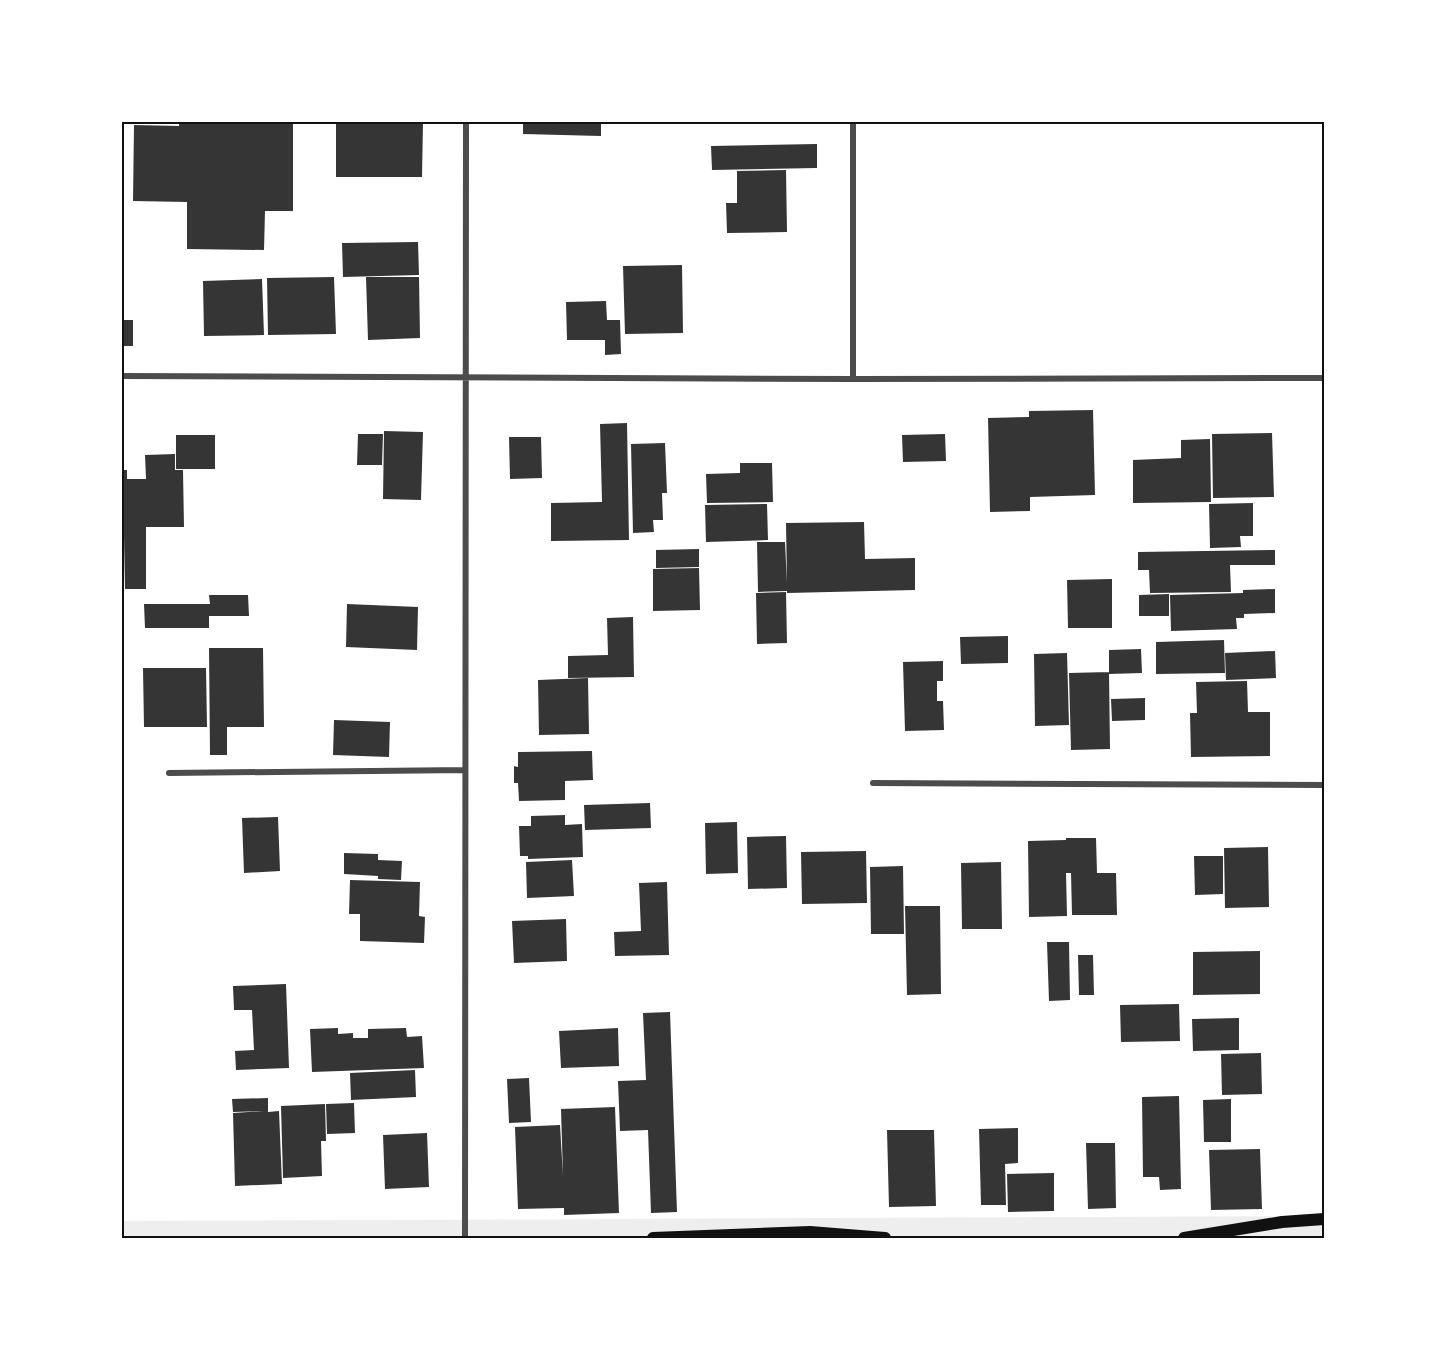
<svg xmlns="http://www.w3.org/2000/svg" width="1446" height="1360" font-family="'Crimson Pro',serif">
<style>
.green{fill:#eee}
.building{fill:#353535}
.lines{fill:none;stroke-linecap:round;stroke-linejoin:round}
.minor{stroke:#4c4c4c;stroke-width:6}
.secondary{stroke:#111;stroke-width:12}
.neatline{fill:none;stroke:#111;stroke-width:2}
</style>
<rect width="100%" height="100%" fill="#fff"/>
<path class="green" d="M1324,1216v22h-1202v-17z"/>
<path class="building" d="M179,122l114,1v88h-28l-1,39 -77,-1v-47l-54,-1 1,-76 45,1z
M336,122h87l-1,55h-86z
M523,122h78v14l-78,-2z
M817,144v24l-105,2 -1,-24z
M786,170l1,62 -60,1 -1,-30h11v-32z
M418,242l1,33 -76,2 -1,-34z
M682,265l1,68 -58,1 -2,-68z
M334,277l2,57 -68,1 -1,-57z
M366,277h53l1,61 -52,2z
M262,279l2,56 -60,1 -1,-55z
M606,301l1,19h13l1,34 -16,1v-15h-38l-1,-38z
M122,320h11v26h-11z
M1093,410l2,85 -65,2v14l-40,1 -2,-94 41,-1v-6z
M627,423l2,117 -78,1v-38l51,-1 -2,-78z
M384,431l39,1 -2,68 -38,-1z
M1272,433l2,64 -61,1 -1,-64z
M358,434h25l-1,31h-25z
M945,434l1,27 -43,1 -1,-27z
M176,435h39v34h-39z
M509,437h32l1,41 -32,1z
M1210,439l1,63 -78,1v-43l48,-2v-18z
M665,443l2,50h-5l1,27h-10l1,12 -21,1 -2,-89z
M175,454v16h8l1,57h-38v62h-21l-1,-54h-2v-65h5v9h19l-1,-24z
M740,463h32l1,39 -66,1 -1,-29 34,-1z
M1253,503v33h-13l1,11 -31,1 -1,-44z
M767,504l1,36 -62,2 -1,-37z
M864,522l1,37 50,-1v32l-128,3v-2l-29,1 -1,-50h28l2,41 -1,-60z
M699,549v18l-43,1v-18z
M1275,550v15h-45l1,27 -81,1 -1,-23h-11v-18z
M699,568l1,42 -47,1v-42z
M1112,579v49h-44l-1,-48z
M1275,589v24l-31,1v4h-8l1,11 -66,2 -1,-36 73,-2v-3z
M786,592l1,51 -30,1 -1,-51z
M1169,594v22h-30v-21z
M209,595h39l1,21h-40v12h-64l-1,-24h66z
M347,604l71,3 -1,43 -71,-3z
M633,617l1,60 -66,1v-22l40,-1 -1,-37z
M1008,636v27l-47,1 -1,-27z
M1224,640l1,33 -69,1v-32z
M209,648h54l1,79h-37v28h-17z
M1141,649l1,24 -33,1v-24z
M1275,651l1,27 -50,2 -1,-27z
M1067,653l2,72 -34,1 -1,-72z
M943,661v20h-6v20h6l1,29 -39,1 -2,-69z
M143,668h63l1,59h-63z
M1109,672l1,77 -39,1 -2,-77z
M588,678l1,56 -50,1 -1,-55z
M1247,681l1,31h22v44l-79,1 -1,-44h7l-1,-31z
M1145,698v22l-33,1 -1,-22z
M334,720l56,2 -1,35 -56,-2z
M592,751l1,29 -28,1v19l-46,1 -1,-18h-4v-17l4,1v-15z
M650,803l1,25 -66,2 -1,-25z
M565,815v10l17,-1 1,33 -55,2v-3h-8l-1,-30h12v-10z
M278,817l2,54 -36,2 -2,-55z
M737,822l1,51 -32,1 -1,-51z
M786,836l1,52 -39,1 -1,-52z
M1066,838h30l1,35h19l1,42h-45l-1,-42h-5l1,43 -38,1 -1,-76 38,-1z
M1268,847l1,60 -44,1 -1,-60z
M866,851l1,52 -65,1 -1,-52z
M344,853l34,1v6l24,1 -1,19 -23,-1v-3l-34,-2z
M1194,856h29v38l-28,1z
M572,860l2,36 -47,2 -1,-36z
M1001,862l1,67h-40l-1,-66z
M903,866l1,68h-33l-1,-67z
M350,880l70,2 -1,34 6,1 -1,26 -64,-2v-27h-11z
M667,882l2,73 -54,1 -1,-24 27,-1 -2,-48z
M905,906h35l1,88 -34,1z
M566,919l1,42 -53,2 -2,-42z
M1047,942h22l1,58 -21,1z
M1260,951v43l-67,1v-43z
M1078,955h15l1,40h-15z
M286,984l3,84 -53,2 -1,-19 19,-1 -2,-40h-18l-1,-24z
M1179,1004l1,37 -59,1 -1,-37z
M670,1012l7,200 -26,1 -3,-83 -28,1 -2,-50 28,-1 -3,-67z
M1239,1018v32l-46,1 -1,-32z
M338,1028v6l15,-1v5h15v-9l38,-1 1,9 15,-1 2,32 -112,4 -2,-43z
M618,1028l1,38 -58,2 -2,-37z
M1261,1053l1,41 -40,1 -1,-41z
M415,1070l1,27 -65,3 -1,-27z
M529,1078l2,44 -22,1 -2,-44z
M1179,1096l2,93 -21,1 -1,-13h-16l-1,-80z
M268,1098v14l11,-1 3,73 -47,2 -2,-73 31,-2 -31,1 -1,-13z
M1231,1099v43h-27l-1,-42z
M354,1103l1,30 -28,1 -1,-30z
M325,1104l1,37h-5l1,35 -39,2 -2,-72z
M615,1107l4,106 -55,2v-7l-46,1 -3,-82 45,-2 3,51 -2,-67z
M1018,1128v35l-13,1 1,41h-25l-2,-76z
M887,1130h47l2,76 -47,1z
M427,1133l2,54 -44,2 -2,-54z
M1086,1143h29l1,65 -28,1z
M1260,1149l2,60 -51,1 -2,-60z
M1054,1173v38l-46,1 -1,-38z"/>
<g class="lines">
<path class="minor" d="M122,376l731,3 471,-1
M853,379v-257
M169,773l296,-3
M873,783l451,2
M465,1238l1,-1116"/>
<path class="secondary" d="M653,1238l157,-6 75,6
M1184,1238l98,-16 42,-3"/>
</g>
<rect width="1446" height="1360" fill="none" stroke="#ffffff" stroke-width="246"/>
<rect x="123" y="123" width="1200" height="1114" class="neatline"/>
</svg>
